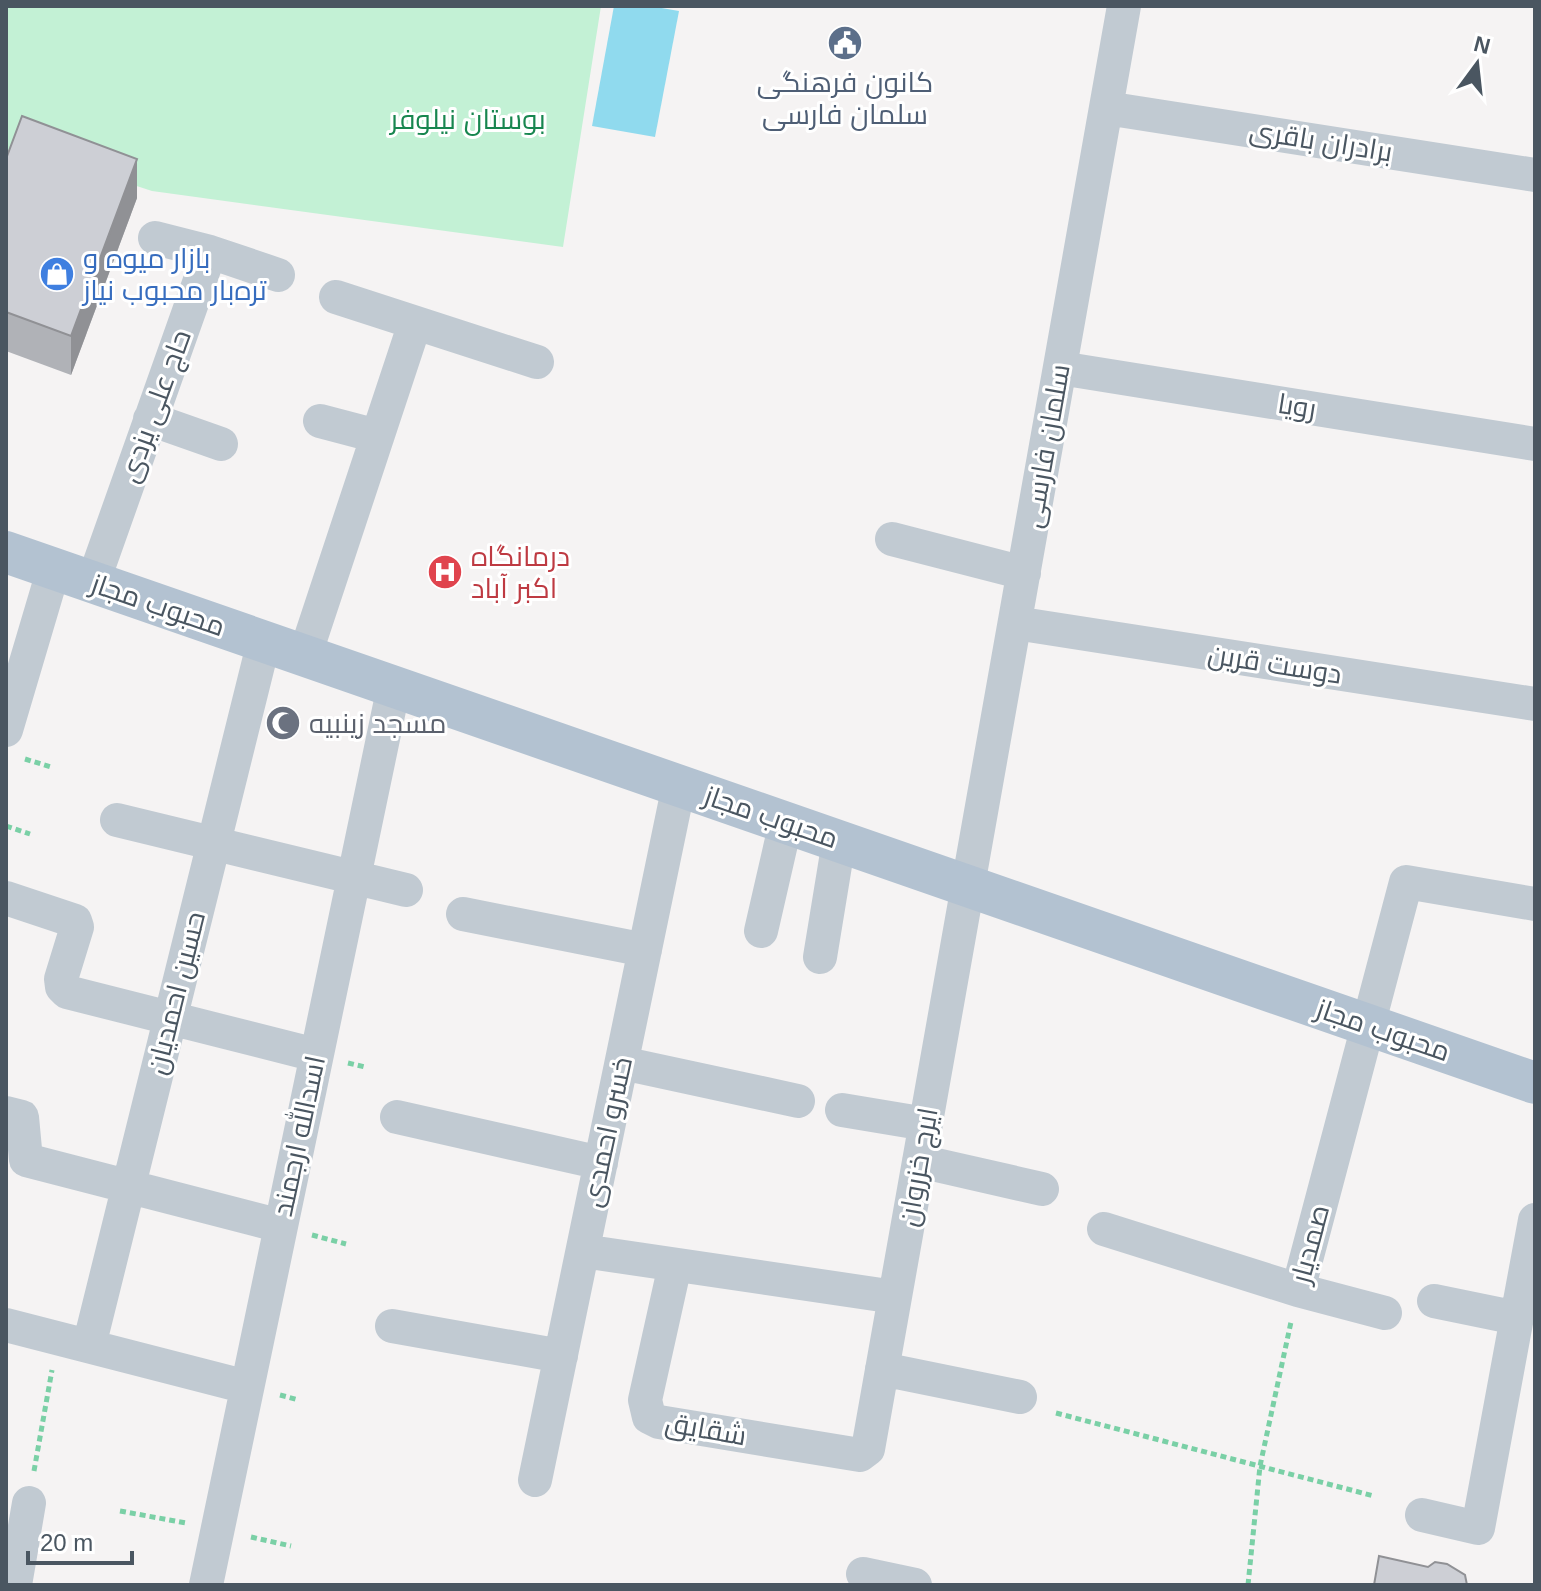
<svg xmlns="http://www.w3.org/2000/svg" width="1541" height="1591" font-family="Arial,Cairo,sans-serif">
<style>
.green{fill:#c3f1d5}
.water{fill:#90daee}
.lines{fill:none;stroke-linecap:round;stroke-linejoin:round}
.path{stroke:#7ad0a6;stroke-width:5;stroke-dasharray:6 4;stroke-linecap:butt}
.minor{stroke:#c1cad2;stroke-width:34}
.major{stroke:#b3c2d1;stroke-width:42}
.wall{fill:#b0b2b7}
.shaded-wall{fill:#909195}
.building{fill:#cdcfd5;stroke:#909195;stroke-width:2}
.labels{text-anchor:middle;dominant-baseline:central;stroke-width:6;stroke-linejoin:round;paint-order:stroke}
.service-label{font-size:28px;fill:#4e5e75;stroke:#fff}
.park-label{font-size:28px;fill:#17864f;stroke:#fff}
.street-label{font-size:28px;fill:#4a5661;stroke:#fff}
.shop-label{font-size:28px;fill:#366cbe;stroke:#fff;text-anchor:start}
.health-label{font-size:28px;fill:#be3a42;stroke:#fff;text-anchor:start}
.worship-label{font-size:28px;fill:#5b616d;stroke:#fff;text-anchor:start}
</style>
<rect width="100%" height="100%" fill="#f5f3f3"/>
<path class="green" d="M6,6h595l-38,241 -411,-56 -141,-46 -5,10z"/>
<path class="water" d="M614,6h36l29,5 -24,126 -63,-11z"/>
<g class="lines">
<path class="path" d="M25,759l26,8
M6,826l24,8
M348,1063l17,4
M312,1235l34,9
M280,1395l19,5
M1056,1413l318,83
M34,1471l18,-101
M120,1511l66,12
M251,1537l40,9
M1248,1585l12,-119 31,-144"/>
<path class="minor" d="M1106,108l429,67
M155,238l55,14
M336,297l201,65
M1060,368l475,76
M150,419l71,25
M320,421l57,15
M892,539l132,34
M93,582l117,-330 68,23
M1015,623l520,81
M305,655l110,-332
M6,730l48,-162
M117,820l289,70
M6,898l69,23 2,6 -16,52 1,8 5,5 249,63
M463,914l182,36
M761,931l25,-109
M820,957l19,-116
M622,1063l176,38
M842,1110l84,14
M6,1113l16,4 4,43 255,66
M397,1117l204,46
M919,1161l123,28
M1104,1229l194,61 87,23
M583,1251l312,46
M675,1265l-30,135 4,17 10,5 201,33 8,-6 256,-1443
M1298,1290l108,-408 129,22
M1434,1301l83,17
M6,1325l241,62
M392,1326l169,30
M89,1346l175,-705
M882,1369l138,28
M535,1480l144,-695
M1422,1515l56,13 57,-308
M863,1574l52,11
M15,1585l14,-82
M206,1585l188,-899"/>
<path class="major" d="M6,552l1529,531"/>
</g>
<path class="wall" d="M6,159l131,39 -66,177 -65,-24z"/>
<path class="shaded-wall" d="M137,159v39l-66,177v-39z"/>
<path class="building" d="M22,116l115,43 -66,177 -65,-24v-153z
M1379,1556l49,11 7,-5 12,2 18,11 2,10h-93z"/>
<defs>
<g id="civic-disc" transform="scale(1.8)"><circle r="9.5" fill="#5c6f8a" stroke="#fff"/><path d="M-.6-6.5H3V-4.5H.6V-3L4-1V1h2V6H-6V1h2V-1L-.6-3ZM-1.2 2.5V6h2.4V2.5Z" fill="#fff"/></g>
<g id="shop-disc" transform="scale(1.8)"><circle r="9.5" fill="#3f7fe0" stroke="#fff"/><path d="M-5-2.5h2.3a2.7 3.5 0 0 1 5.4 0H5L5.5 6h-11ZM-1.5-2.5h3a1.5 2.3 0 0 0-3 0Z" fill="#fff"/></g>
<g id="hospital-disc" transform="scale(1.8)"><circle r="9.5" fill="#e0444e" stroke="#fff"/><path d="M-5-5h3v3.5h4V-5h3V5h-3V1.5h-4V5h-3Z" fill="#fff"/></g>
<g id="mosque-disc" transform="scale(1.8)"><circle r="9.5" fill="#6b7280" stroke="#fff"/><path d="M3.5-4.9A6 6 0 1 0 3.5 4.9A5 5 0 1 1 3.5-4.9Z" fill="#fff"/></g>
</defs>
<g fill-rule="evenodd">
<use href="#civic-disc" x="845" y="43"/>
<use href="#shop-disc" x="57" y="274"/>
<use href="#hospital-disc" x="445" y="572"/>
<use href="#mosque-disc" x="283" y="723"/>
</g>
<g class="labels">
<g class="service-label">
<text x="845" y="82">کانون فرهنگی<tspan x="845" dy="32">سلمان فارسی</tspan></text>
</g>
<g class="park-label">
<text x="468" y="119">بوستان نیلوفر</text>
</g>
<g class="street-label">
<text transform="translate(1321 141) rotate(9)">برادران باقری</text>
<text transform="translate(155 406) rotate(-70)">حاج علی یزدی</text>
<text transform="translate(1297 406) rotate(9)">رویا</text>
<text transform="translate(1046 446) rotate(-80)">سلمان فارسی</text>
<text transform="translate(158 605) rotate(19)">محبوب مجاز</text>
<text transform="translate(1275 664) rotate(9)">دوست قرین</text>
<text transform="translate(771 817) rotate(19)">محبوب مجاز</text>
<text transform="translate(176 993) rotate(-76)">حسین احمدیان</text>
<text transform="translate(1383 1030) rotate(19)">محبوب مجاز</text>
<text transform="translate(607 1132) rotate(-78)">خسرو احمدی</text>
<text transform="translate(299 1136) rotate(-78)">اسدالله ارجمند</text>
<text transform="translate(918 1167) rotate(-80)">ایرج خزروان</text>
<text transform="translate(1310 1244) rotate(-75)">صمدیار</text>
<text transform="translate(706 1429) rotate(10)">شقایق</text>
</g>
<g class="shop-label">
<text x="83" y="258">بازار میوه و<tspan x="83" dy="32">تره‌بار محبوب نیاز</tspan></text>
</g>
<g class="health-label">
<text x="471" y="556">درمانگاه<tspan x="471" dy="32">اکبر آباد</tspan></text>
</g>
<g class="worship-label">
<text x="309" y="723">مسجد زینبیه</text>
</g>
</g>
<rect width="1541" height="1591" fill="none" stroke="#4a5661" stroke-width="16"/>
<g transform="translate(1477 64) rotate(15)" stroke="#ffffff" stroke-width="6" paint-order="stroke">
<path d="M0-6L14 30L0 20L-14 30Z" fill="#4a5661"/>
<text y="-12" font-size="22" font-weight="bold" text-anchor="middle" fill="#4a5661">N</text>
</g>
<path d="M28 1551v12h104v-12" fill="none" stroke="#4a5661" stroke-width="4"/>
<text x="40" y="1551" font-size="24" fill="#4a5661" stroke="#ffffff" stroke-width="6" paint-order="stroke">20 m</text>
</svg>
